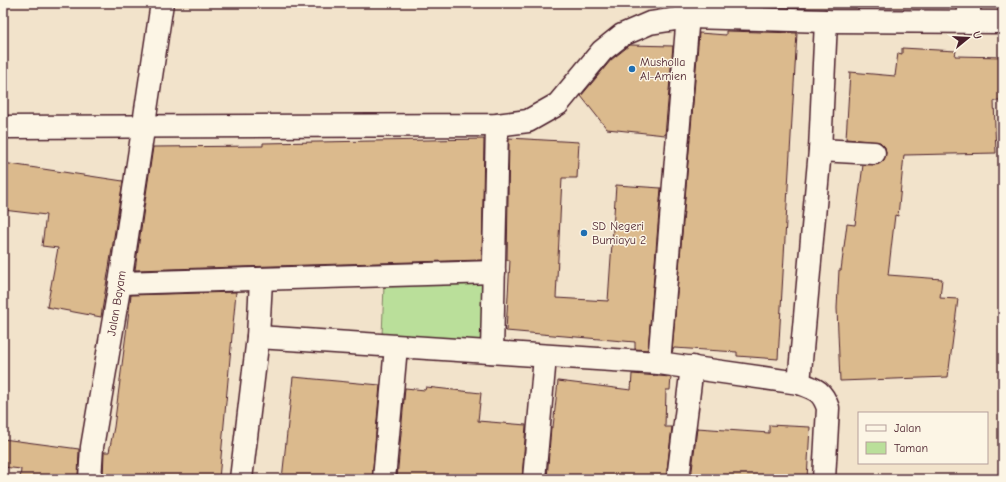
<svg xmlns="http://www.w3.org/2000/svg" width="1006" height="482" font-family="'Comic Neue',sans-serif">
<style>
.green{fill:#badf9a;stroke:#827f62}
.building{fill:#dbba8d;stroke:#4a1f2b}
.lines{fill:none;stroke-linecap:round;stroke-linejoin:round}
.minor-casing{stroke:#4a1f2b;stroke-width:25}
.minor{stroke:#fcf5e5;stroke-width:22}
.poi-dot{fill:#1f6fb2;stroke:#fcf5e5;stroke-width:1.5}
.labels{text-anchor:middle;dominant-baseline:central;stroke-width:3;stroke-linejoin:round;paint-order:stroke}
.poi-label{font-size:12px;fill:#4a1f2b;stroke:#fcf5e5;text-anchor:start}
.street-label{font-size:12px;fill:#4a1f2b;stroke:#fcf5e5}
</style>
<rect width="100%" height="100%" fill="#f2e3cb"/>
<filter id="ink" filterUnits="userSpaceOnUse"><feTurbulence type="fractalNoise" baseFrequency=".025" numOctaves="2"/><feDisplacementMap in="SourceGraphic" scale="8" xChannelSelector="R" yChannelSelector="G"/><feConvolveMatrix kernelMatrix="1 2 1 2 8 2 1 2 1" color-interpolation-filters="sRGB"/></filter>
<g filter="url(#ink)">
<path class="green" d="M485,280l-1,62 -102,-6 2,-51z"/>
<path class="building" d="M725,3h45v4l-45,-1z
M726,31l71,2 -19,326 -41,-3v-4l-63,-4 -2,4 27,-319 27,2z
M630,45l43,1 -8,89 -58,-6 -26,-33 30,-36z
M902,48l54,3 -1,5 48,1v44h-9l2,52 -92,2 -6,61 -3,-1 -7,60 54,4 -2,19 18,1 -10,78 -108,4 -3,-73 2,-38h2l6,-46 8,1 8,-60 16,-1 5,-4 2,-7 -1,-6 -5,-5 -34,-3 4,-67 45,4 3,-23 4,1z
M509,138l70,4 -2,36h-15l-6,120 52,3 8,-116 45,3 -13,162 -13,-1v-7l-129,-11 4,-71h-3z
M484,139l-2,121 -347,10 18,-123 110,-1v-3z
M3,163l120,18 -22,136 -54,-10 11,-59 -16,-2 4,-31 -43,-5z
M236,292l-17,187h-116l1,-27h5l5,-25 17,-132z
M632,374l39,3 -1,13h-4l-1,37h7l-6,52h-119l4,-52h2l5,-46 73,9z
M293,377l87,8 -8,94h-90z
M426,387l55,6 -3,28 48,4 -4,54h-125l8,-91 20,2z
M769,425l41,2 -3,52h-116l6,-51 72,5z
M3,439l76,10 -1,30h-58l1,-10 -18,-2z"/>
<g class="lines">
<g class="minor-casing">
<g id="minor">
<path d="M969,22v-19"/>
<path d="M3,127l494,-2 31,-4 30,-17 44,-53 20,-16 28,-12 39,-6 137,4 177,1"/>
<path d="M820,150l54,3"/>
<path d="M120,283l374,-11"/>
<path d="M258,337l401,26 140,20 21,-233 6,-129"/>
<path d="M492,352l5,-227"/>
<path d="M659,363l30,-360"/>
<path d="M799,383c16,6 23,7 29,25l-4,71"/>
<path id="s1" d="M90,479l2,-32 28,-164 42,-280"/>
<path d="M241,479l17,-142 3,-57"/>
<path d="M384,479l12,-132"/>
<path d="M534,479l11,-122"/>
<path d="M678,479l14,-112"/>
</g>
</g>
<use href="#minor" class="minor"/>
</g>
</g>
<g class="poi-dot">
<circle cx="632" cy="69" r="4"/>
<circle cx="584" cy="233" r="4"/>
</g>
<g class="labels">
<g class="poi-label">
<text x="640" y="62">Musholla<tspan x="640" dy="14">Al-Amien</tspan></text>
<text x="592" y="226">SD Negeri<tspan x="592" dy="14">Bumiayu 2</tspan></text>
</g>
<g class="street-label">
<text stroke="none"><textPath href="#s1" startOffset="178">Jalan Bayam</textPath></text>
</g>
</g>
<rect width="1006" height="482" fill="none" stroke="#fcf5e5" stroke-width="16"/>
<rect x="8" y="8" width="990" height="466" fill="none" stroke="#4a1f2b" stroke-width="1.5" filter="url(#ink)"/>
<rect x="858" y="412" width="130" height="52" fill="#fcf5e5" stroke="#b59f9b"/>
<rect x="866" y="425" width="20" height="6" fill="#fcf5e5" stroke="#b59f9b"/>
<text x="894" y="432" font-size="12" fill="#4a1f2b">Jalan</text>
<rect x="866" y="442" width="20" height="12" fill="#badf9a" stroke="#b59f9b"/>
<text x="894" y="452" font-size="12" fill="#4a1f2b">Taman</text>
<g transform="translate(968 38) rotate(72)" stroke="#fcf5e5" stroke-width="3" paint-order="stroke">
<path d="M0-3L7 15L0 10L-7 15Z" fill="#4a1f2b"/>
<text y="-6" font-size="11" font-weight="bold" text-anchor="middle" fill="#4a1f2b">U</text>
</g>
</svg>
